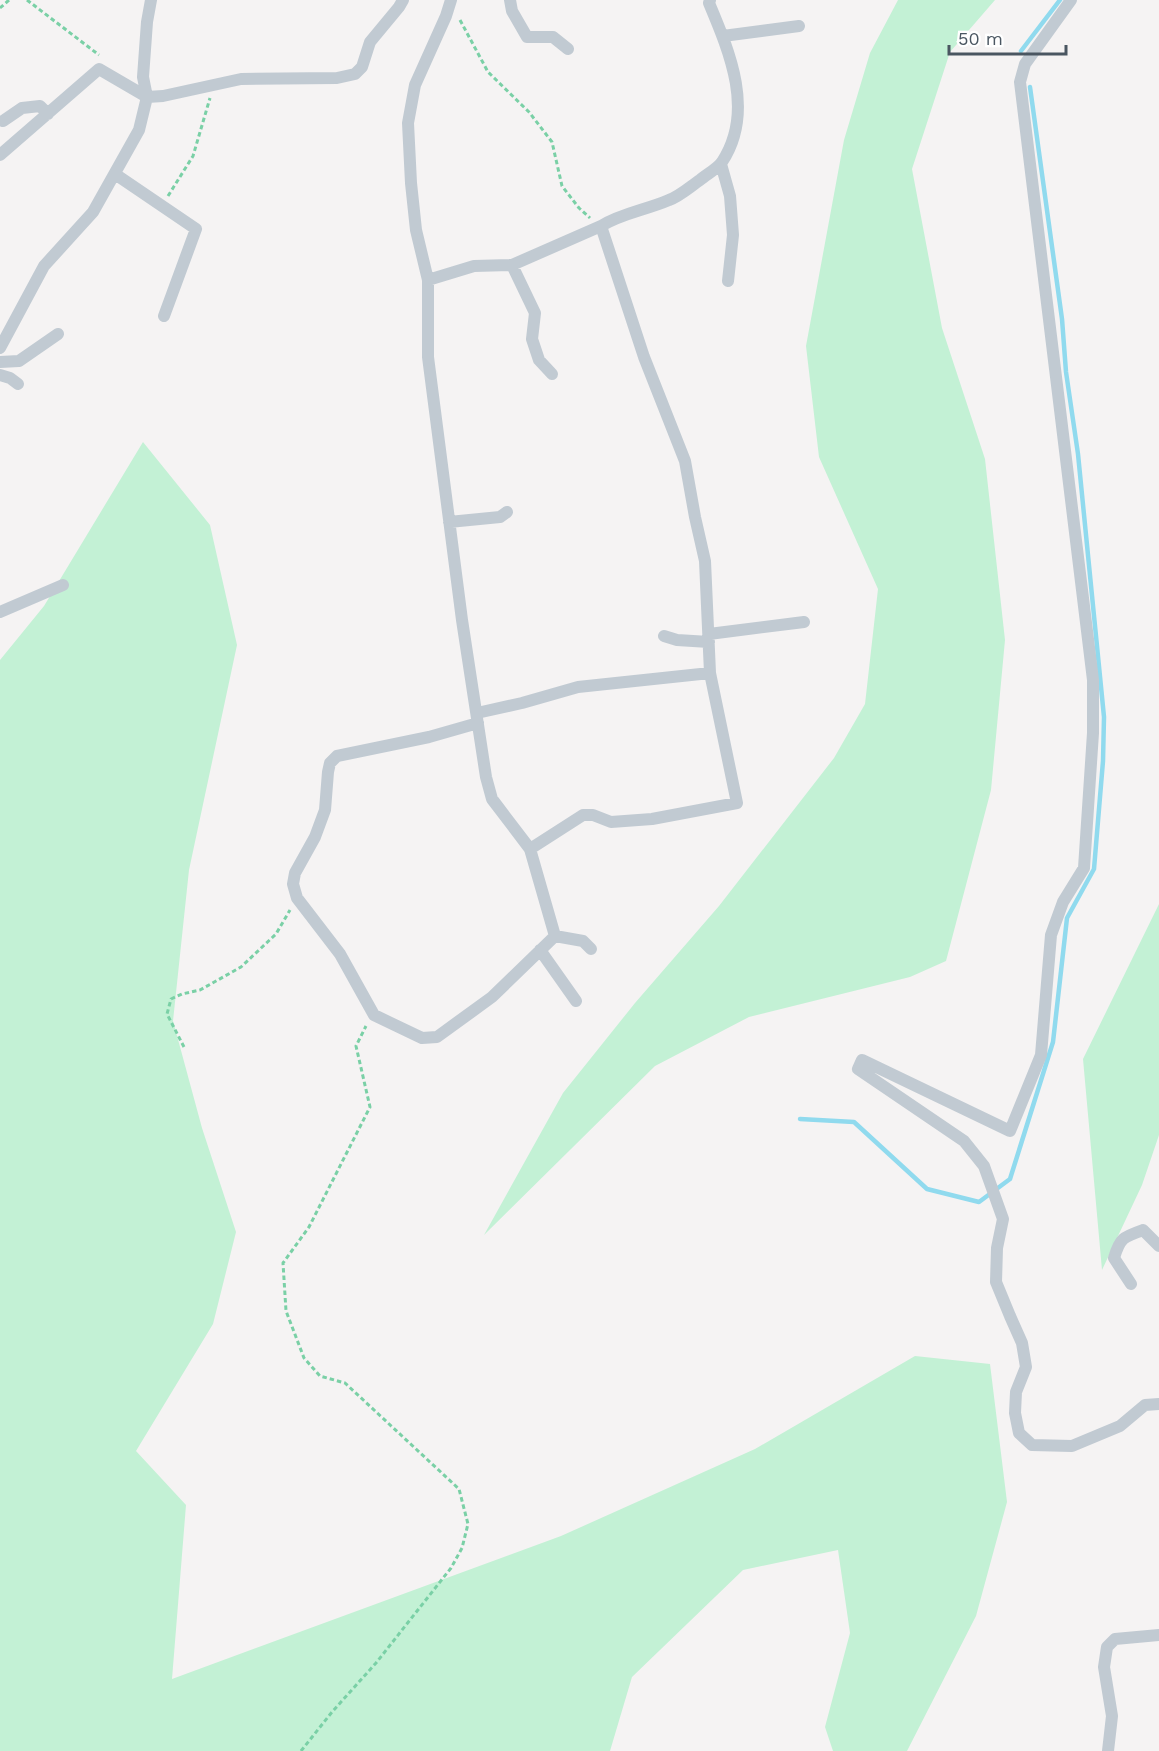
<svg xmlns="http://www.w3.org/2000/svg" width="1159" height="1751" font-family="'Work Sans',sans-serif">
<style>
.green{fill:#c3f1d5}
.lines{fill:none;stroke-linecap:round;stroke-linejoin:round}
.stream{stroke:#90daee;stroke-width:4.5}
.path{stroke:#7ad0a6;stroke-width:3;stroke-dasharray:4.5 3;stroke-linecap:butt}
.street{stroke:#c1cad2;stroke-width:12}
</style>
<rect width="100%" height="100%" fill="#f5f3f3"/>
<path class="green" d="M898,0h97l-45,52 -38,117 30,159 43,131 20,181 -14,150 -45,171 -36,16 -161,40 -94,49 -171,169 79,-142 72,-90 84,-97 115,-148 31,-54 13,-115 -59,-132 -13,-111 38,-206 26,-87z
M143,442l67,83 27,120 -48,225 -16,151 29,107 34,104 -23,92 -77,127 50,54 -14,174 389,-143 194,-87 160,-93 75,8 17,138 -31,114 -69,135h-74l-8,-24 25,-94 -12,-83 -95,20 -111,107 -22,74h-610v-1091l44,-54z
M1159,904v231l-17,50 -40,85 -19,-211z"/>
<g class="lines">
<path class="stream" d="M1021,51l39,-51
M800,1119l54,3 73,67 52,13 31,-23 43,-137 14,-124 27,-49 9,-108 1,-44 -26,-263 -12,-82 -4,-53 -32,-232"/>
<path class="path" d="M27,0l72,55
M0,8l9,-8
M460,20l28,52 41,40 23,30 10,44 17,22 11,10
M168,196l25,-40 17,-58
M184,1047l-17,-33 4,-15 11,-5 18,-4 41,-23 35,-33 14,-24
M301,1751l31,-39 44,-49 75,-95 11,-20 6,-24 -9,-35 -114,-106 -25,-7 -16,-18 -18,-47 -3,-48 26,-36 61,-120 -14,-61 10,-20"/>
<path class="street" d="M451,0l-5,16 -31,69 -7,38 3,60 5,47 12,50v77l34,263 24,157 6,22 38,50 53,-34h10l18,7 41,-3 85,-16 -27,-130 -5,-112 -10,-44 -10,-56 -41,-104 -43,-131
M510,0l2,11 15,26h26l15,12
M1071,0l-46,64 -5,18 73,598v53l-9,135 -21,34 -12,33 -10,120 -31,76 -148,-71 -4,9 106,72 20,25 19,53 -6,29 -1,34 14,34 12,27 4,24 -10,25 -1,21 4,20 13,12 40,1 48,-20 25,-21 14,-1
M723,36l76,-10
M3,121l19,-13 18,-2 8,8
M0,155l99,-86 48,28 16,-1 78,-17 96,-1 18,-4 7,-7 8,-25 29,-35 4,-7
M721,164l9,32 3,39 -5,46
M115,174l81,55 -32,87
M512,265l23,48 -3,26 7,21 13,14
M428,280l46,-14 38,-1 89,-39c21,-13 45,-16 68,-26 11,-4 22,-14 31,-20 7,-6 17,-11 22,-18 33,-50 8,-109 -13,-159l1,-3
M0,348l44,-82 49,-54 46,-82 8,-33 -4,-20 4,-55 4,-22
M0,362l19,-1 39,-27
M0,375l10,3 8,6
M449,522l51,-5 7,-5
M0,612l63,-27
M709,634l95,-12
M664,636l13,4 32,2
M477,713l45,-10 56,-16 132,-14
M478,723l-49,14 -92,19 -7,7 -2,9 -3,38 -10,27 -20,36 -2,11 4,14 43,56 34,61 48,23 15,-1 55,-40 63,-61 -25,-87
M555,936l28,5 8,8
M540,950l36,51
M1131,1284l-17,-26c6,-20 9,-21 29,-28l16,16
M1108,1751l4,-35 -8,-49 3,-20 8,-8 44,-4"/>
</g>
<path d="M949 45v9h117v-9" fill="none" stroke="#4a5661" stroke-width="3"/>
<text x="958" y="45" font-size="18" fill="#4a5661" stroke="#ffffff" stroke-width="4.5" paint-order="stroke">50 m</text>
</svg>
